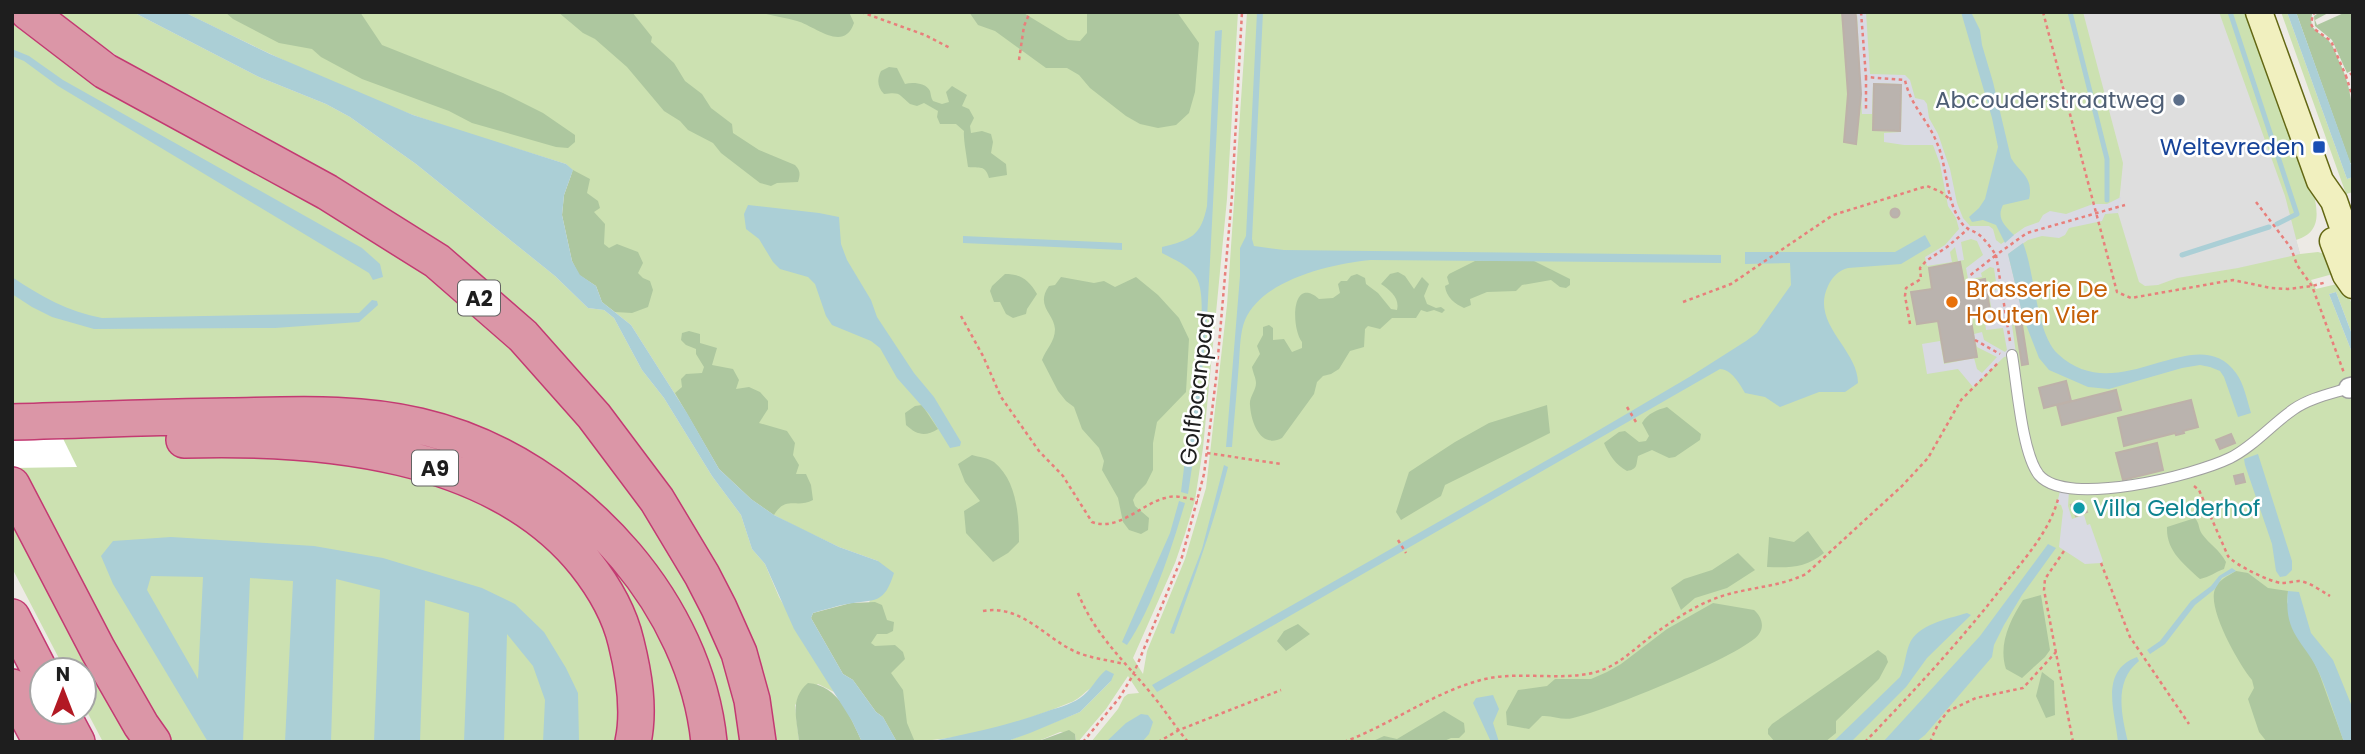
<svg xmlns="http://www.w3.org/2000/svg" width="2365" height="754" font-family="Poppins,sans-serif">
<style>
.grass{fill:#cce1b1}
.forest{fill:#adc79f}
.parking{fill:#dedede}
.plaza{fill:#d9dae3}
.water{fill:#abcfd6;fill-rule:evenodd}
.pier{fill:#fff}
.lines{fill:none;stroke-linecap:round;stroke-linejoin:round}
.stream{stroke:#abcfd6;stroke-width:5}
.building{fill:#bab3ae;stroke:#bdb1a9;stroke-width:2}
.lane-casing{stroke:#9f9f9f;stroke-width:12}
.street-casing{stroke:#9f9f9f;stroke-width:22}
.secondary-casing{stroke:#636713;stroke-width:29}
.highway-casing{stroke:#c33a72;stroke-width:38}
.path{stroke:#e87f7b;stroke-width:2.5;stroke-dasharray:3.5 3.5;stroke-linecap:butt}
.lane{stroke:#fff;stroke-width:10}
.street{stroke:#fff;stroke-width:19}
.secondary{stroke:#f1f0bf;stroke-width:26}
.highway{stroke:#db96a7;stroke-width:35}
.service-dot{fill:#5c6f8a;stroke:#fff;stroke-width:2.5}
.transit-dot{fill:#1a4fb4;stroke:#fff;stroke-width:2.5}
.food-dot{fill:#e8710a;stroke:#fff;stroke-width:2.5}
.culture-dot{fill:#0f9aa8;stroke:#fff;stroke-width:2.5}
.labels{text-anchor:middle;dominant-baseline:central;stroke-width:5;stroke-linejoin:round;paint-order:stroke}
.shield{fill:#fff;stroke:#626262;stroke-width:2}
.shield-label{font-size:21px;font-weight:bold;fill:#1e1e1e}
.service-label{font-size:23px;fill:#4e5e75;stroke:#fff;text-anchor:end}
.transit-label{font-size:23px;fill:#164399;stroke:#fff;text-anchor:end}
.food-label{font-size:23px;fill:#c56008;stroke:#fff;text-anchor:start}
.street-label{font-size:23px;fill:#1e1e1e;stroke:#fff}
.culture-label{font-size:23px;fill:#0d838f;stroke:#fff;text-anchor:start}
</style>
<rect width="100%" height="100%" fill="#edeae5"/>
<path class="grass" d="M12,12l382,227 145,122 168,230 45,151h-649l-19,-36v-36h-19l-53,-102z
M55,12h78l126,65 67,27 24,13 66,47 139,112 33,32 16,2 10,8 28,52 22,28 48,78 29,39 11,34 13,15 14,33 55,95 -16,-8 -23,21 4,37h-25l-76,-206 -75,-113 -108,-116 -108,-86 -267,-150 -65,-43z
M184,12h1054l-11,187 -24,249 -8,52 -10,34 -10,29 -42,95 10,16 4,-23 38,-92 21,-71 21,-183 20,-293h1001l64,174c5,22 12,46 -16,54l4,14 18,-2 7,2 8,20 -22,6 5,9 21,-5c20,15 16,30 16,53l-17,-45 -7,2 24,61v387h-1262l27,-33 6,-12 4,-3 11,-1 -11,-17 -22,33 -28,33h-2l-1,-8 -15,-2 -24,10h-31l75,-30 31,-31c-6,2 -15,3 -20,7 -8,5 -12,12 -22,15 -55,23 -113,39 -172,39l-14,-25 -30,-37 25,-119 -39,-14 -40,-19 -25,-13 -23,-16 -64,-86 -56,-88 -29,-23 -31,-124 1,-8 -6,-6c-51,-16 -103,-31 -153,-49 -78,-29 -154,-66 -229,-103z
M2281,12h6l60,167 6,-2v15l-7,2z"/>
<path class="forest" d="M225,12h135l22,33 121,48 40,20 32,22v7l-7,6 -12,-1 -84,-24 -23,-12 -87,-32 -41,-22 -9,-8 -33,-6 -46,-24z
M558,12h74l20,25 -1,5 23,21 11,18 17,13 9,14 21,16 1,9 26,17 36,15c6,6 5,10 3,17l-21,1 -6,3 -11,-3 -39,-30 -8,-10 -25,-13 -8,-9 -16,-10 -37,-44 -32,-28 -12,-6z
M759,12h90l5,11c-10,30 -39,3 -57,-2 -12,-4 -26,-5 -38,-9z
M969,12h53l46,28 12,1 7,-8v-21h90l22,31 -4,49 -6,21 -13,12 -18,3 -18,-4 -14,-8 -36,-28 -11,-13 -12,-7h-21l-51,-37 -17,-6z
M2296,12h19l-3,2c-4,20 10,16 19,30 3,4 5,10 7,15 18,36 15,65 15,104h-3z
M2320,12h10l-15,8 2,5 29,-13h7v58l-6,3 -15,-33 -17,-14 -1,-10z
M889,67l8,1 8,16c8,-2 21,-1 25,7 1,4 1,7 3,10l9,3 7,-2 -3,-10 6,-6 15,9 -5,11 7,3 5,9 -4,8 1,7 11,-2 9,3 2,8 -2,11 15,11 1,11 -18,3c-4,-14 -9,-9 -21,-11 -1,-9 -5,-29 -4,-36l-8,-7h-16l-3,-7 1,-6 -14,-8 -7,3 -7,-2c-12,-10 -9,-12 -26,-10 -7,-7 -7,-15 -3,-23z
M573,170l17,9 -3,14 11,8 2,7 -6,4 11,12 -1,20 5,4 8,-4 21,8 5,11 -5,10 5,5 7,3 3,9 -5,17 -16,6 -17,-1 -13,-10 -6,-16 -17,-11 -7,-14 -10,-46 2,-20z
M1475,261h59l36,18v6l-4,3 -6,-1 -9,-7 -29,5 -6,6 -29,1 -17,7 1,6 -7,3c-9,-4 -18,-11 -19,-22l4,-2 -2,-7 2,-3z
M1398,272l7,4 9,13 8,-12 7,7 -5,12 3,8 9,4 5,-1 4,3 -3,3 -8,-3 -7,2 -6,-2 -5,8h-24l-12,11 -12,-3 -3,3 -1,18 -14,4 -11,18 -8,5 -8,2 -6,6 -3,12 -32,44c-21,11 -31,-15 -32,-33 -1,-8 6,-14 6,-22 0,-5 -3,-10 -4,-16l8,-13 -3,-8 6,-11v-8l6,-2 4,3v12l11,-1 8,13 10,-4v-6c-11,-14 -11,-67 17,-43l14,-1 7,-5 -2,-9 3,-3h6l4,-5 6,-2 8,4 1,6 12,9 13,16 6,1c3,-12 -7,-20 -16,-26l9,-10z
M1005,274c16,0 24,6 32,20l-10,15 -1,5 -13,4 -7,-4 -6,-12h-6l-4,-11 2,-5z
M1061,277l33,6 10,-2 11,6 21,-10 22,18 21,23 10,21 -3,53 -29,30 -4,21v27l-7,14 -10,10 -3,6 2,6 14,12 -1,12 -7,4 -12,-4 -6,-8 -5,-24 -16,-28 2,-9 -5,-13 -17,-19 -8,-22 -8,-6 -8,-10 -16,-31c4,-11 13,-18 13,-31 -1,-16 -20,-23 -6,-43l6,-1z
M689,331l11,3v9l17,5 -5,17 21,4 6,11 -3,9 13,-2 11,5 8,9v8l-9,14 28,8 8,12 -2,12 6,10 -3,9h10l5,11 2,15c-16,9 -27,-5 -39,15l-23,-16 -32,-30 -44,-76 7,-6 -1,-8 5,-5 16,-1 2,-6 -8,-13v-5l-10,-4 -5,-5 1,-7z
M922,405l16,24c-13,8 -21,6 -32,-4l-1,-12 10,-7z
M1547,405l3,28 -105,52 -4,11 -40,24 -5,-8 13,-40 46,-30 34,-19z
M1667,407l34,27 -1,6 -25,17 -6,1 -17,-8 -14,6c-2,9 0,13 -11,15 -11,-6 -18,-16 -23,-28l15,-11 6,-1 14,11 7,-1 3,-5 -7,-13c6,-10 15,-13 25,-16z
M972,455c7,2 16,3 22,7 23,19 25,53 25,80l-11,11 -15,9 -27,-29 -2,-22 16,-10 -15,-19 -7,-18z
M2195,518c5,6 3,10 7,16 8,11 17,15 24,28l-2,7c-9,3 -14,8 -24,10 -16,-15 -34,-28 -33,-52z
M1808,531l16,22c-18,15 -35,15 -57,14l2,-30 25,5z
M1738,553l17,17 -28,18 -32,10 -14,12 -10,-22 13,-9 28,-9z
M2236,571l12,2 20,15 20,3 -1,11 32,71 25,69h-77l-8,-10 -11,-33 6,-11 -2,-8c-13,-16 -45,-71 -37,-91 3,-9 13,-13 21,-18z
M2041,595l9,55 -5,7 -23,21 -16,-9c-8,-24 4,-49 17,-69z
M875,602l7,3 5,15 7,2 -1,9 -6,3h-10l-6,9 4,3 20,-1 8,7 2,7 -14,14 12,17 4,33 8,19h-18l-14,-25 -7,-5 -23,-32 -10,-6 -32,-56 2,-5 38,-10z
M1713,603l41,7c7,6 11,16 5,24 -13,20 -157,78 -186,84 -11,3 -20,-3 -31,-2l-13,13 -22,-4 -1,-13 12,-22 29,-4 8,-7h36l16,-7 14,-8 46,-35z
M1298,624l12,10 -24,17 -9,-10 7,-10z
M1878,650l8,6 2,6 -9,17 -43,42v12l-11,9h-50l-7,-8v-5l4,-5z
M2042,672l12,9 1,34 -9,3 -10,-22z
M808,683c31,3 42,33 54,59h-63c-2,-23 -10,-43 9,-59z
M1444,711l20,12 1,9 -6,6h-8l-9,4h-71l13,-6 13,3z
M1069,730l6,4 1,8h-40z"/>
<path class="parking" d="M2083,12h136l66,184 15,58 -62,14 -61,10 -19,7 -13,1 -6,-4 -21,-69 5,-50z"/>
<path class="plaza" d="M1857,12h9l4,62 35,1 5,5 5,18 9,2 3,4 2,14 9,16 12,35 7,34 6,15 7,8h19l4,3 3,11 5,4 24,-17 14,-5 4,-7 7,-4 16,3 27,-10h14l14,-7 -3,16 -13,1 -3,7 -33,7 -4,7 -6,3 -17,-2 -14,4 -20,14 17,69 -13,2 4,29 -12,3 -31,30 -15,-18 -31,5 -5,-30 18,-3 4,23 30,-6 3,11 5,4 15,-16 -20,-10 -3,-13 8,-2 2,8 21,12 2,-2 -4,-22 -17,2 -2,-16 8,-2 -3,-18 8,-5 -3,-21 -4,-1 -9,6 1,4 -14,2 -2,-11 17,-13 -6,-14 -6,-2 -10,3 3,18 -6,1 -3,-14 -5,5 2,10 -25,4 -2,-9 20,-12 14,-16 -3,-11 -8,-12 -8,-42 -7,-19h-29l-20,-3v-9l17,-1 1,-48 -29,-1 -1,31h-10z
M2060,491h9l-1,15 4,13 12,-4 3,10 3,-1 13,37 -2,2 -16,1 -26,-17 4,-36 -2,-6 -4,-1z"/>
<path class="water" d="M133,12h51l86,42 143,61 153,49 7,6 -9,25 -2,20 10,46 8,14 16,11 6,16 29,23 56,88 32,56 32,30 23,16 65,32 39,14 16,12c-10,32 -19,26 -47,31 -11,2 -23,6 -34,9l-2,5 32,56 10,6 23,32 7,5 14,25h-35l-10,-21 -58,-92 -29,-65 -13,-15 -11,-34 -29,-39 -48,-78 -22,-28 -28,-52 -10,-8 -16,-2 -33,-32 -139,-112 -66,-47 -24,-13 -67,-27z
M1257,12h6l-11,227 2,7 30,4 437,5v8l-350,-3c-40,4 -108,19 -126,60 -5,12 -5,29 -6,42 -2,29 -5,57 -7,85h-6l14,-171v-28l6,-12z
M1961,12h10l9,18 2,15 11,37 18,76c9,15 23,19 18,41l-26,6c-7,13 2,21 11,30l-9,8 -9,-18 -13,-5 -11,2 -3,-5 10,-9 6,-9 13,-52 -6,-29z
M2287,12h9l57,158v7l-6,2z
M1222,30l-15,289 -5,53 -7,-1c3,-22 14,-80 -1,-97 -8,-10 -21,-15 -32,-21v-6c29,-7 39,-11 45,-41l8,-175z
M12,49l17,7 34,24 299,168 18,16 3,13 -10,3 -4,-7 -311,-187 -34,-25 -12,-5z
M748,205l71,8 20,4 2,27 6,16 24,40 6,17 37,56 20,24 27,45 -1,4 -10,2 -21,-34 -32,-36 -17,-30 -9,-7 -39,-16 -6,-9 -11,-32 -7,-7 -28,-8 -7,-7 -14,-23 -13,-10 -2,-15z
M1925,235l6,11 -30,18 -53,4c-9,2 -16,9 -20,18 -18,38 30,63 30,97l-13,9h-26l-39,15 -15,-10 -20,-4c-5,-9 -14,-24 -25,-24l-563,323 -5,-7 425,-242 114,-67 55,-35 11,-8 34,-48 -1,-22 -45,1v-12h150z
M963,236l159,7v7l-159,-7z
M2023,243c12,29 13,91 35,111 60,57 138,-37 178,19 8,11 11,27 15,40l-13,4 -14,-40 -4,-6 -10,-4 -10,-2 -18,3 -73,21 -21,-2 -39,-17 -10,-12 -16,-41 -15,-63z
M12,277c28,19 57,35 90,41l257,-5 13,-13 5,1 1,4 -19,17 -84,6 -181,1 -42,-12 -20,-10 -20,-13z
M2336,292l17,45v18l-24,-61z
M1194,387l7,3 -5,50 -8,54 -7,-2z
M2258,454l34,107v9l-6,6 -6,1 -4,-6 -4,-27 -27,-79 -1,-6z
M1224,465l4,2c-14,57 -34,111 -54,167l-4,-1 32,-84z
M1179,501l6,2c-13,44 -32,104 -58,142l-5,-3 48,-109z
M171,537l143,9 69,12 99,30 33,16 29,28 22,36 12,25 1,49h-36l2,-42 -12,-34 -26,-32 -3,108h-40l5,-129 -44,-13 -5,142h-46l6,-152 -44,-11 -5,163h-46l8,-161 -43,-3 -7,164h-35l-95,-158 -12,-28 12,-15zM151,576l52,1 -5,102 -51,-89z
M2048,544l8,4 -34,47 -18,30 -10,20 -2,12 -67,78 -9,7h-33l97,-106z
M2232,568l4,3 -14,7 -7,11 -20,16 -30,39 -15,10 -3,-4 13,-9 31,-40 20,-15 8,-10z
M2288,591l11,1 12,41 22,27 20,49v33h-9c-8,-22 -15,-46 -24,-67 -15,-35 -37,-39 -32,-84z
M1967,613l4,2 -44,43 -21,29 -55,55h-18l67,-65c5,-11 5,-21 9,-32 8,-21 39,-26 58,-32z
M2137,657l2,4c-25,20 -18,52 -11,81h-10c-3,-31 -19,-71 19,-85z
M1106,670l8,4 -3,7 -31,31 -50,21 -25,9h-77c40,-8 78,-16 117,-30 11,-4 25,-7 35,-14 11,-7 16,-20 26,-28z
M1493,695l6,14 -6,14 6,19h-8l-18,-39 3,-5z
M1141,714l7,1 5,7 -4,12 -7,8h-36l20,-19z"/>
<path class="pier" d="M47,406l30,61 -65,1v-60z"/>
<g class="lines">
<path class="stream" d="M2070,12l37,147v41
M2230,12l67,202 -20,10
M2182,255l87,-28"/>
</g>
<path class="building" d="M1842,12h13l1,5 5,77 -5,50 -12,-2 4,-48z
M1874,84l27,1 -1,46 -27,-1z
M1890.5 213a4.5 4.5 0 1 1 9 0a4.5 4.5 0 1 1-9 0Z
M1960,262l4,21 21,-4 5,32 -20,4 7,42 -32,5 -7,-41 -21,3 -6,-32 21,-3 -3,-21z
M2022,325l6,39 -6,1 -6,-39z
M2066,381l5,20 -27,7 -5,-20z
M2116,390l5,20 -59,15 -5,-20z
M2191,400l7,27 -15,4 1,2 -8,2 -1,-2 -51,13 -6,-28z
M2231,434l4,9 -15,6 -4,-9z
M2157,443l6,27 -40,10 -7,-27z
M2243,474l2,8 -9,2 -2,-8z
M2082,501l5,11 -11,4 -5,-11z"/>
<g class="lines">
<g class="lane-casing">
<path id="lane" d="M2012,355c5,29 10,99 27,120 28,33 156,0 191,-17 24,-12 42,-34 64,-49 16,-11 36,-15 55,-21"/>
</g>
<g class="street-casing">
<path id="street" d="M2349,388l4,-1"/>
</g>
<g class="secondary-casing">
<path id="secondary" d="M2259,12l61,169 14,20 19,55
M2333,241l13,34 7,10"/>
</g>
<g class="highway-casing">
<path id="highway" d="M28,12l77,59 222,121 110,69 86,75 71,80 63,84 45,75 17,33 20,45 13,47 6,42
M12,422c73,-2 145,-5 217,-6 63,-1 128,-5 190,10 82,19 153,67 207,130 44,52 76,117 83,186
M184,440c135,-4 310,10 401,123 19,24 34,49 41,79 8,32 14,67 7,100
M12,485l86,165 43,75 12,17
M12,617l30,58
M12,687l29,55
M61,712l16,30"/>
</g>
<path class="path" d="M861,12l64,23 25,13
M1861,12l5,65 39,3c5,25 23,40 32,63 11,25 8,56 24,79 4,7 11,8 17,12 7,5 13,14 18,21l-28,22
M2043,12l74,280 14,6 102,-18 38,8 17,1 24,-3 15,-4
M2316,12l-3,2 -2,10 2,4 18,13 15,35
M1019,60l5,-34 6,-14
M2353,73l-7,3 7,22
M1866,77v34
M2256,202l35,46 6,17 15,21 32,87
M1683,302l48,-18 102,-69 94,-29 14,6 10,8
M961,316l22,40 18,41 38,54 24,25 29,46c26,10 49,-18 73,-24 11,-4 22,1 33,2
M1910,324l-5,-28 1,-8 15,-9 -1,-11 6,-7 21,-14 21,-18
M1975,340l25,14
M2010,341l-14,-86 31,-22 98,-28
M1627,407l9,15
M1207,453l74,11
M2194,486l5,4 29,66c5,8 44,27 54,27 6,0 12,-2 17,-2 11,1 22,10 31,15
M1398,540l8,13
M2064,551l-19,28 -1,11 29,152
M2101,563l29,74 59,87
M1078,593c18,45 51,72 80,109 10,13 19,27 30,40
M983,611c38,-7 62,27 93,41 14,6 32,8 48,12
M1083,742l37,-45 13,-22 49,-118 22,-83 12,-95 16,-184 10,-183
M1158,742l21,-12 102,-40
M1344,742c48,-18 91,-51 141,-63 39,-9 88,5 122,-11 17,-8 31,-22 47,-34 17,-12 36,-25 55,-33 31,-14 66,-12 97,-27l96,-88 26,-28 33,-58 38,-38
M1865,742c50,-52 98,-104 142,-161 19,-24 43,-51 51,-82
M1930,742l8,-18 10,-13 28,-13 47,-10 33,-36"/>
<use href="#lane" class="lane"/>
<use href="#street" class="street"/>
<use href="#secondary" class="secondary"/>
<use href="#highway" class="highway"/>
</g>
<circle class="service-dot" cx="2179" cy="100" r="7"/>
<rect class="transit-dot" x="2312" y="140" width="14" height="14" rx="3.5"/>
<circle class="food-dot" cx="1952" cy="302" r="7"/>
<circle class="culture-dot" cx="2079" cy="508" r="7"/>
<g class="labels">
<g class="shield">
<rect x="458" y="280.5" width="42" height="35" rx="5"/>
<rect x="412" y="450.5" width="46" height="35" rx="5"/>
</g>
<g class="shield-label">
<text x="479" y="298">A2</text>
<text x="435" y="468">A9</text>
</g>
<g class="service-label">
<text x="2165" y="100">Abcouderstraatweg</text>
</g>
<g class="transit-label">
<text x="2305" y="147">Weltevreden</text>
</g>
<g class="food-label">
<text x="1966" y="289">Brasserie De<tspan x="1966" dy="26">Houten Vier</tspan></text>
</g>
<g class="street-label">
<text transform="translate(1197 389) rotate(-83)">Golfbaanpad</text>
</g>
<g class="culture-label">
<text x="2093" y="508">Villa Gelderhof</text>
</g>
</g>
<rect width="2365" height="754" fill="none" stroke="#1e1e1e" stroke-width="28"/>
<g transform="translate(63 691)"><circle r="33" fill="#ffffff" stroke="#a5a5a5" stroke-width="2"/>
<path d="M0-5L12 26L0 18L-12 26Z" fill="#b21923"/>
<text y="-10" font-size="19" font-weight="bold" text-anchor="middle" fill="#1e1e1e">N</text>
</g>
</svg>
